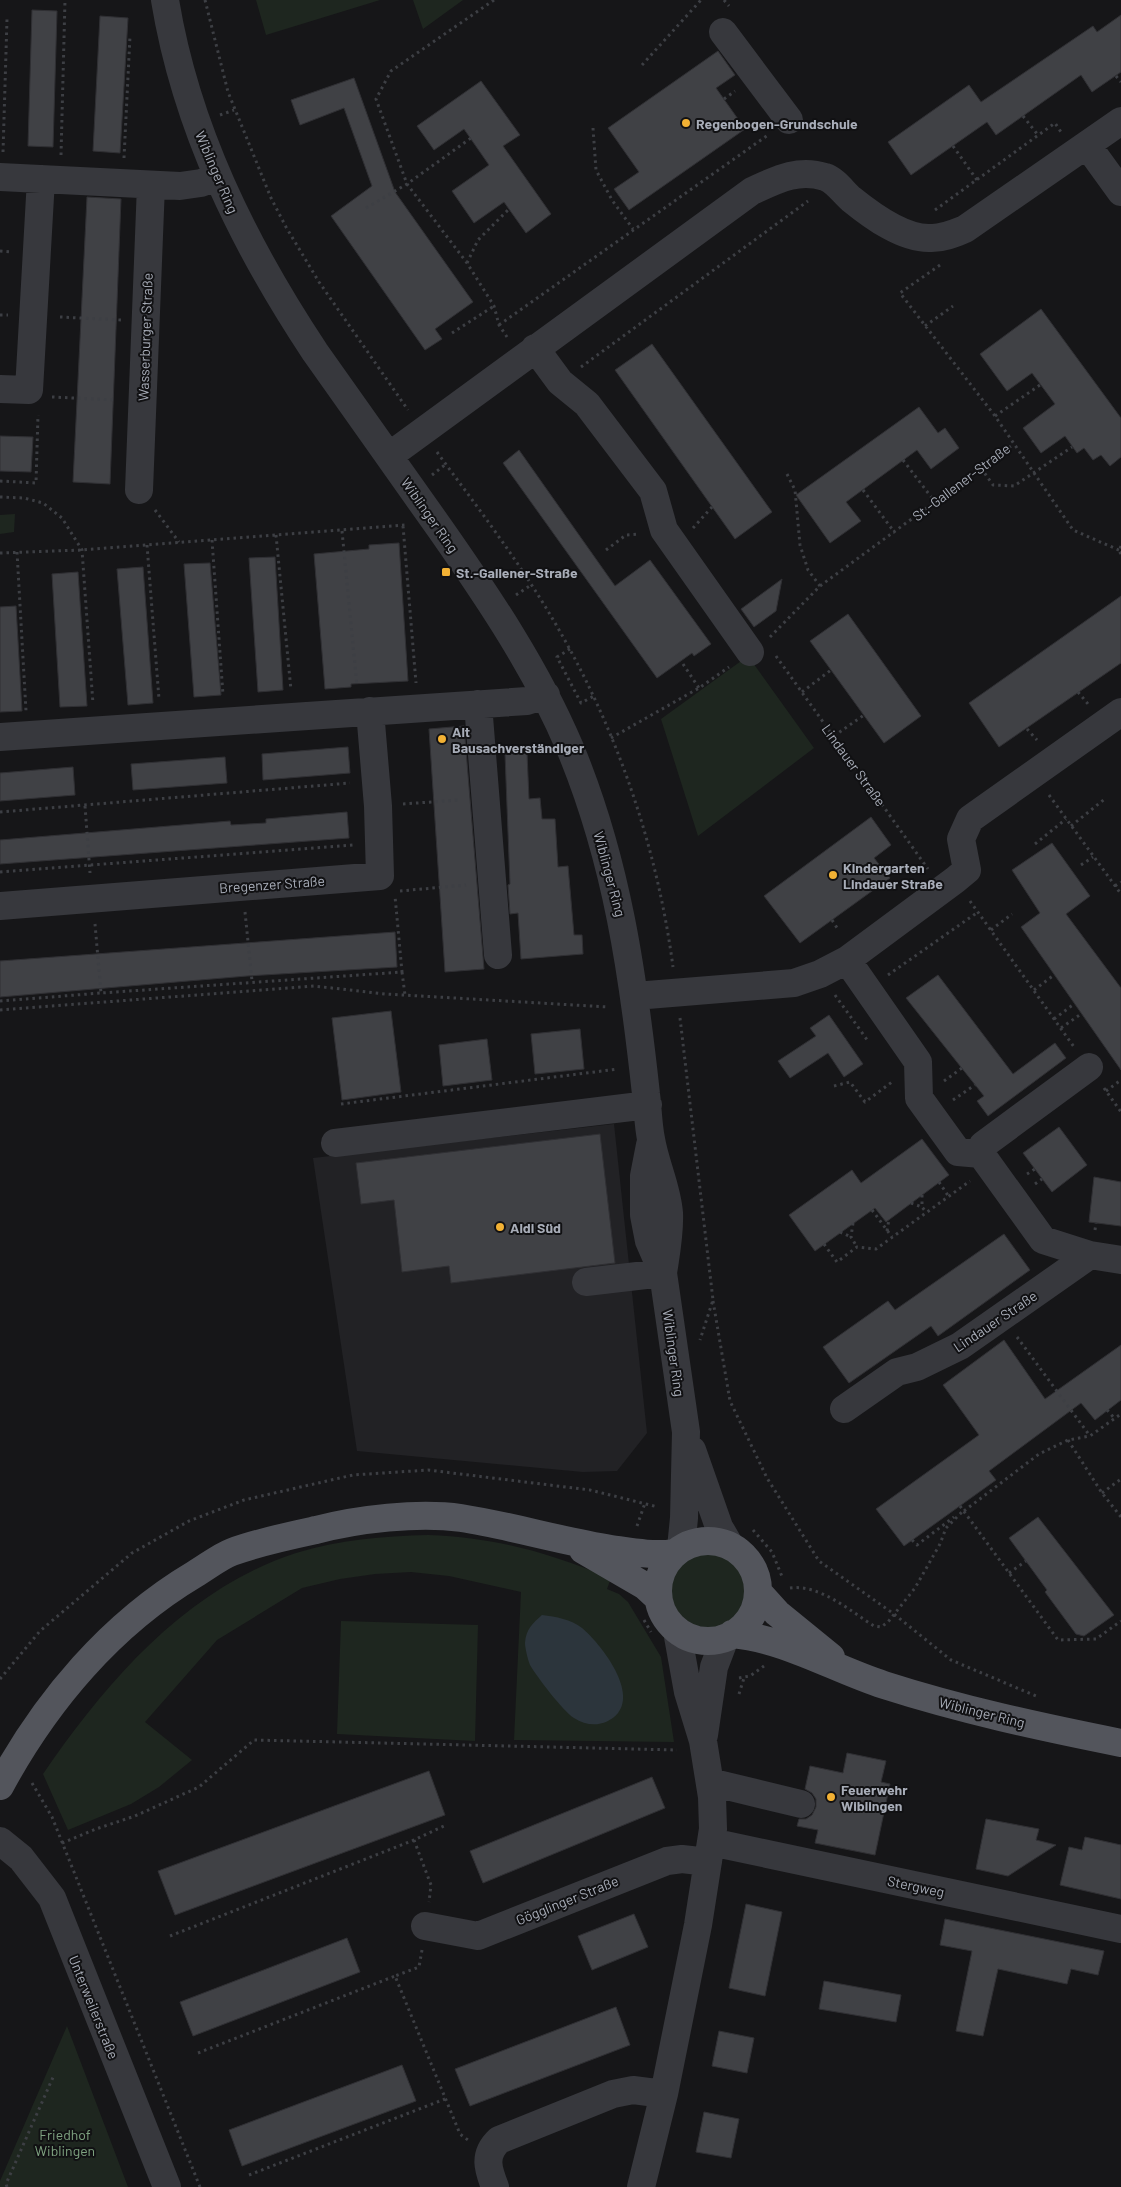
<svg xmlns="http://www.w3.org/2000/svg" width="1121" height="2187" font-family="Barlow,sans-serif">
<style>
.built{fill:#222225}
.green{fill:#1e261f}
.water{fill:#2c353c}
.building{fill:#404145;stroke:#303034}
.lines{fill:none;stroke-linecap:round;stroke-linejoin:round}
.path{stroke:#3d3f44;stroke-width:3;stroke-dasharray:2.5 4;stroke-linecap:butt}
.minor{stroke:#37383d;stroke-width:28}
.major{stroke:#53555c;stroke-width:28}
.poi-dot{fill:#f2b134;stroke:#111113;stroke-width:2}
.labels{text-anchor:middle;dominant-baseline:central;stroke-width:4;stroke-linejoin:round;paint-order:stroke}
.poi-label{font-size:14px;font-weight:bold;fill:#a8adb8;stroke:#111113;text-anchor:start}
.street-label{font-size:14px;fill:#a8adb8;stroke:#111113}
.park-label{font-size:14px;fill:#7fa381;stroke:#111113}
</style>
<rect width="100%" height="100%" fill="#161618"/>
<path class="built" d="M614,1124l33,309 -30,38 -34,1 -226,-21 -44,-293z"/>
<path class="green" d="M256,0h124l-114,35z
M413,0h50l-40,29z
M15,514l-1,18 -14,2v-19z
M748,656l66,92 -116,88 -37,-117z
M428,1535c71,3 117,17 183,43l-4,11 12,5 9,8 33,55 13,85 -160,-2 7,-148 -72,-16 -38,-4 -36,2 -35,5 -38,9 -85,52 -72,82 47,38 -33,27 -28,17 -63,26 -25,-56c64,-93 143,-185 253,-221 43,-13 87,-17 132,-18z
M671 1590a38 38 0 1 1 76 0a38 38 0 1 1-76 0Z
M341,1621l137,4 -3,116 -138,-7z
M67,2026l61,161h-128v-6z"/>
<path class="water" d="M542,1615c14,2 29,4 40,13 18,15 55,62 36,85 -11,13 -29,15 -44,5 -11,-7 -37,-41 -44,-53 -2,-5 -5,-17 -5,-22 1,-14 8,-20 17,-28z"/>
<path class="building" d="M32,10l25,1 -4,136 -25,-1z
M1121,15v57l-29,20 -11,-17 -85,60 -9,-13 -76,53 -23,-33 81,-57 12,17 112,-76 4,6z
M100,16l28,2 -8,135 -27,-2z
M718,51l17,24 -19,13 29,41 -116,81 -15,-21 25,-17 -31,-44z
M354,78l41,114 78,110 -38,27 7,10 -17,11 -94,-134 41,-30 -28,-78 -44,17 -9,-25z
M481,81l39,54 -17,11 48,68 -25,19 -22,-31 -30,21 -22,-32 37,-26 -25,-36 -30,21 -17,-24z
M87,197l34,2 -11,285 -37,-2z
M1041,309l80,109v39l-11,9 -9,-11 -8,5 -9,-12 -7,5 -12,-17 -24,17 -18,-25 32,-24 -23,-31 -25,18 -27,-37z
M652,344l120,168 -37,27 -120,-169z
M919,407l19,26 7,-5 14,20 -28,21 -14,-19 -71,52 15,19 -31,22 -34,-48z
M0,436l33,1 -2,35 -31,-1z
M519,450l96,136 35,-26 61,84 -17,12 -2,-3 -35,25 -154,-215z
M399,543l9,138 -57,3v3l-26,2 -11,-135 55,-5v-4z
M275,557l8,133 -25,2 -9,-134z
M210,563l11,132 -27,2 -10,-133z
M143,567l10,136 -25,2 -11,-136z
M78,572l9,134 -27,1 -8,-133z
M782,579l-6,32 -22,16 -13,-18z
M1121,596v67l-122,84 -30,-44z
M16,606l6,105 -22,1v-105z
M848,614l73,102 -37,27 -74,-102z
M464,726l20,243 -39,3 -16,-243z
M348,747l2,26 -87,7 -1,-26z
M527,753l2,46 11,-1 2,21h13l3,48 10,-1 6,69h8l1,19 -62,5 -3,-46 -8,1 -2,-29 2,-1 -5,-130z
M225,757l2,26 -94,7 -2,-26z
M73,767l2,28 -75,6v-28z
M347,812l2,26 -349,26v-24l230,-19 1,4 35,-2v-4z
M871,817l20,28 -17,13 16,20 -90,65 -36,-47z
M1052,843l38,53 -24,18 55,74v82l-100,-143 19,-14 -28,-43z
M395,932l2,35 -150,9 -247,21v-36z
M938,975l75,99 42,-31 11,15 -78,58 -11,-15 7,-5 -78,-98z
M391,1011l10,81 -59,8 -10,-82z
M829,1015l34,49 -19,13 -16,-24 -38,25 -12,-17 38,-25 -6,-8z
M580,1029l4,40 -49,5 -4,-40z
M487,1039l5,41 -49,6 -4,-41z
M1059,1127l28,38 -35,27 -29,-39z
M600,1134l15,129 -164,20 -2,-17 -47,6 -8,-72 -33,4 -5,-41z
M922,1139l27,36 -63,47 -11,-14 -60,43 -26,-36 63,-45 9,13z
M1094,1177l27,5v44l-32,-4z
M1004,1234l26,36 -92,66 -7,-10 -82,57 -26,-36 65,-46 7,9z
M1004,1340l41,59 76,-54v55l-26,20 -14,-17 -92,68 7,9 -92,66 -28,-37 103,-74 -36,-50z
M1038,1517l76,98 -30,21 -8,-2 -31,-42 2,-2 -38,-52z
M847,1753l39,8 -5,21 9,2 -15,71 -60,-12 3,-13 -21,-4 2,-7h7l6,-4 4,-8v-8l-4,-6 -7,-4 5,-23 33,7z
M429,1771l16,44 -270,100 -17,-44z
M652,1777l13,31 -182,75 -13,-32z
M986,1819l53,10 -3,11 20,5 -48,31 -32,-7z
M1085,1837l36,8v54l-61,-14 9,-38 13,3z
M746,1904l36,8 -17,84 -36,-8z
M634,1914l14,33 -56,23 -14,-34z
M945,1919l159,32 -6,24 -27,-6 -4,15 -69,-15 -15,67 -27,-5 16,-80 -32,-6z
M347,1938l13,34 -167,64 -13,-34z
M824,1981l77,14 -5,27 -77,-13z
M616,2007l14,38 -160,61 -15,-37z
M719,2031l35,7 -7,35 -35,-7z
M402,2065l14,36 -174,65 -13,-36z
M704,2112l35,7 -8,39 -35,-6z"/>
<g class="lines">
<path class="path" d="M205,0l23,92 43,106 15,29 33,55 89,128
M494,0l-103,71 -15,28 31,85 60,79 27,43 5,19 8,12
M724,0l5,6
M642,65l59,-65
M1116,76l5,6
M724,99l11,-8
M220,115l14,-5
M1023,116l15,19
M593,128l3,42 16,30 21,29
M953,146l24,34
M3,152l4,-133
M61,155l4,-155
M124,158l6,-122
M366,208l41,-24 64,-46
M935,210l120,-87 6,9
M0,251l12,1
M467,263l11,-23 31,-31
M940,265l-40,28 95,123 78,114 48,21
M0,315h8
M60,317l61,3
M499,325l269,-190
M925,326l28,-20
M452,333l42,-27
M581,367l227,-166
M52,397l64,3
M995,416l45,-31
M437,452c32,44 65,87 94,132 75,115 124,247 142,383
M903,460l32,42
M981,468l12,17 21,1 58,-39
M787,474l8,16 5,55 8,25 12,16
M432,475l14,-11
M0,481l36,2 2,-68
M863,490l32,43
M0,497l24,1 19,5 19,15 20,32 11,154
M155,510l24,32
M403,526l13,157
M693,528l19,-21
M342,531l15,155
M276,535l15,155
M212,540l11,155
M147,545l12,154
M1121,546l-2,5 2,3
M606,550l20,-15 13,-1
M17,552l9,159
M0,553l82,-3 324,-25
M516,595l15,-10
M770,637l50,-51 194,-142
M570,649l-13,8 24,46 13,-7
M776,656l152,213
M683,664l16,24
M802,692l29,-22
M1078,692l10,12
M1027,729l10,11
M834,736l30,-21
M611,738l88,-50 30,-21
M1049,795l72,99
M403,804l56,-4
M85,806l5,67
M0,812l350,-29
M1071,826l35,-28
M1035,844l31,-25
M1081,865l12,-8
M0,872l353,-27
M1115,886l6,-4
M400,891l66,-6
M970,901l104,146
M245,912l7,69
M832,920l7,11
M95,924l6,69 301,-21 -7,-76
M991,930l21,-16
M402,972l3,23
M888,975l90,-63
M1034,990l20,-15
M835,995l33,46
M0,1001l101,-8
M0,1010l314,-24 71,8 224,13
M680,1018l33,282 -13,40
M1054,1019l20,-15
M1061,1028l20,-14
M944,1081l18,-13
M834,1086l16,-4 15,20 27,-20
M1104,1088l17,24
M1106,1091l15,-11
M953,1100l22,-15
M341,1104l277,-35
M1027,1174l8,-5
M939,1182l10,15
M1035,1184l7,-5
M922,1195v12l4,5
M911,1203l11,4
M872,1210l20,27
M853,1223l-2,14 6,10
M1095,1230l1,-7
M887,1231l2,-12
M840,1232l11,5
M824,1244l13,18 20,-15 19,2 94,-68
M713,1301l17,100 37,77 52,83 75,53 57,46 85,36
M1017,1337l73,99
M1107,1410l8,9
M1068,1440l34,53 19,24
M1102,1493l19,-14
M960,1506l98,134 38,-1 25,-18
M964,1511l75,-57 29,-14 22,-4 31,-22
M637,1526l8,-23
M753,1530l19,22 11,27
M912,1540l5,5 37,-28
M1009,1573l17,-12
M790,1588c30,-4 60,23 84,38l7,1 7,-5 27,-34 25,-44 6,-16 18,-18
M644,1620l7,12
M739,1678l11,-2 14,-10
M0,1679l40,-48 92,-78 57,-32 55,-21 109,-25 75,-5 162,20 68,17
M739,1694l5,-16
M32,1783l20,34 148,370
M414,1840l17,45 -2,17
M62,1843l34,-14 39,-13 64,-29 55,-47 423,10
M170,1936l244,-96 30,-14
M422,1950l-3,17 -24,9 65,158 8,6
M198,2053l197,-77
M249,2175l196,-76
M7,2187l-1,-3 48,-109"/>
<path class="minor" d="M165,0c21,128 79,245 150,352 42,59 84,119 126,178 49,70 96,140 129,218 47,113 63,226 76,346 2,15 2,30 5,45 4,25 16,48 18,74 1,20 -3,40 -6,60
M723,32l66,88
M1087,145l34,47
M0,177l180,9 21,-3 16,-6
M535,348l25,34 27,22 66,87 11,39 86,122
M0,389l29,1 12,-211
M389,456l363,-265c24,-11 46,-23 73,-14 10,3 18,15 26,22 21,17 53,41 81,39 12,0 23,-5 33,-9l156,-108
M139,490l12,-305
M478,704l20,251
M0,737l527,-36 19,-6
M0,906l380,-30 -2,-70 -8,-95
M847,960l71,102 1,36 39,54 23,2 62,86 47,15 31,5
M635,996l159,-13 26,-9 27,-14 108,-80 12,-10 -6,-31 9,-20 151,-107
M335,1143l313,-38
M650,1145l-6,31v39l5,26 14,32 23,159 -2,86 -3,30
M981,1154l2,-9 106,-78
M586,1282l77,-9
M844,1409l53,-37 20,-5 43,-21 130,-91
M692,1450l27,77 10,17
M704,1735l10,-68 11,-29
M710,1782l91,22
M0,1841l21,17 31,40 115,289
M711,1842l410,87
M425,1926l53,10 189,-75 15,-2 26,3
M495,2187c-7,-18 -12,-32 4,-47l114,-46 20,-4 31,4
M641,2187l23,-93 34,-169 15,-96 -1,-32 -9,-56 -15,-49 -11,-61"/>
<path class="major" d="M658 1591a50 50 0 1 1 100 0a50 50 0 1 1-100 0Z
M583,1550l62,36 12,11
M758,1592l19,21 54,44
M732,1634c54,5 102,35 152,51 78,25 157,42 237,58
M0,1786c46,-85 111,-162 195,-212 12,-7 24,-17 37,-22 27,-10 56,-16 84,-22 42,-11 102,-18 145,-12 51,8 100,23 150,31 21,3 42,7 63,4"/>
</g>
<g class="poi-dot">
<circle cx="686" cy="123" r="5"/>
<rect x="441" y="567" width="10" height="10" rx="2.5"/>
<circle cx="442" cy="739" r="5"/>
<circle cx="833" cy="875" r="5"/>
<circle cx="500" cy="1227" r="5"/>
<circle cx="831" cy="1797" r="5"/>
</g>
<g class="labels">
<g class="poi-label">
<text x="696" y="123">Regenbogen-Grundschule</text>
<text x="456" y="572">St.-Gallener-Straße</text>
<text x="452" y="731">Alt<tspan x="452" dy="16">Bausachverständiger</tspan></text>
<text x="843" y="867">Kindergarten<tspan x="843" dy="16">Lindauer Straße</tspan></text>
<text x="510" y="1227">Aldi Süd</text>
<text x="841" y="1789">Feuerwehr<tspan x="841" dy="16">Wiblingen</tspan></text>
</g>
<g class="street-label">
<text transform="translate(217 172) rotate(67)">Wiblinger Ring</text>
<text transform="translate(145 337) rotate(-88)">Wasserburger Straße</text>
<text transform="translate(961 482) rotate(-37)">St.-Gallener-Straße</text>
<text transform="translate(430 515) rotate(55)">Wiblinger Ring</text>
<text transform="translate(854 765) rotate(54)">Lindauer Straße</text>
<text transform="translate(610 874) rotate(75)">Wiblinger Ring</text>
<text transform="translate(272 884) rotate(-4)">Bregenzer Straße</text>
<text transform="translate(995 1321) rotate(-34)">Lindauer Straße</text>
<text transform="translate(674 1353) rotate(82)">Wiblinger Ring</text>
<text transform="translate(982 1712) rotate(14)">Wiblinger Ring</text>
<text transform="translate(916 1886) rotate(12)">Stergweg</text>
<text transform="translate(567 1900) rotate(-22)">Gögglinger Straße</text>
<text transform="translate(94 2007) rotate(68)">Unterweilerstraße</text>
</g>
<g class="park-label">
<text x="65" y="2134">Friedhof<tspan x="65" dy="16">Wiblingen</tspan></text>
</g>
</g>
</svg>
